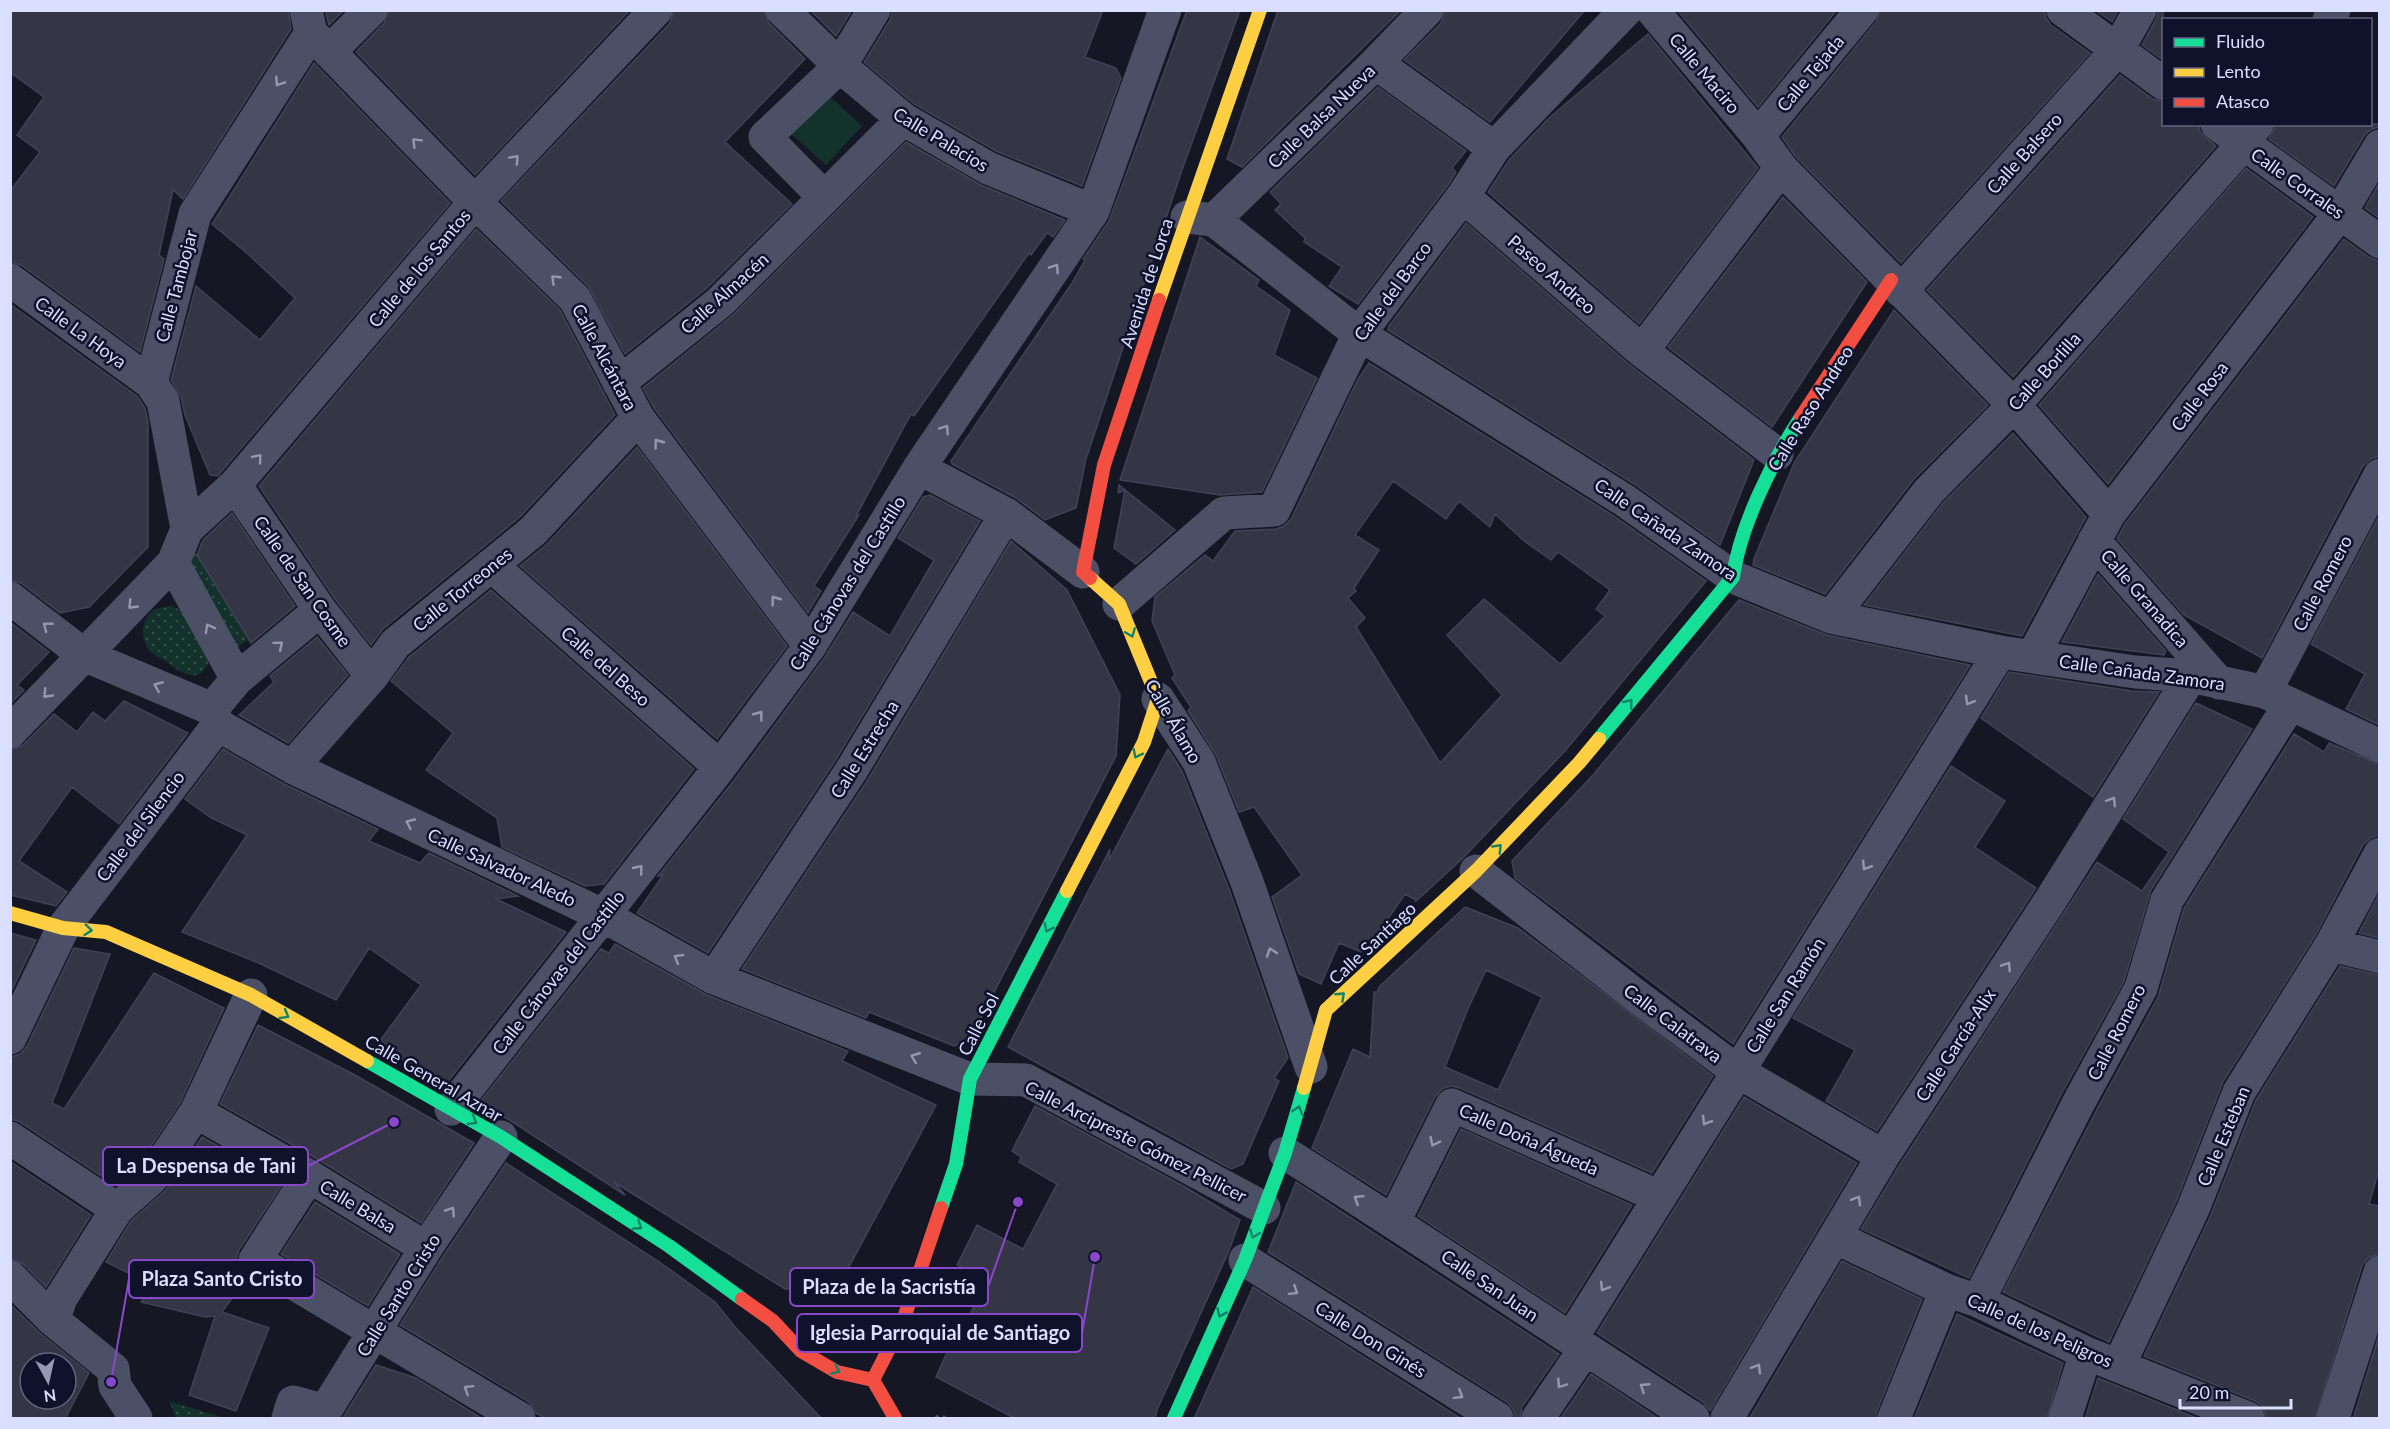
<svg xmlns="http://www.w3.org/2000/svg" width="2390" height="1429" font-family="Lato,sans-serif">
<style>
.grass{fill:url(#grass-dots)}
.park{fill:#12322b}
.building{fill:#343646;stroke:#404258;stroke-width:1.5;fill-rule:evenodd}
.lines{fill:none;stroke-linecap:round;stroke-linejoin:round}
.path{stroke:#485e66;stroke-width:4;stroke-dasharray:3 4.5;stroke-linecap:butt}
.street{stroke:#4b5066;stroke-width:33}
.fast{stroke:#16e098;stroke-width:14}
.slow{stroke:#ffcf43;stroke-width:14}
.jam{stroke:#f24e42;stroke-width:14}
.oneway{stroke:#9298b2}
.oneway2{stroke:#138367}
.labels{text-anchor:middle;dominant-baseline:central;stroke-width:5;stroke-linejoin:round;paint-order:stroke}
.street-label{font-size:18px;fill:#dadfff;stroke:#0f122b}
.leader{fill:none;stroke:#8947c9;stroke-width:2}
.callout-dot{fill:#8947c9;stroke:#0f122b;stroke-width:2}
.callout{fill:#0f122b;stroke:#8947c9;stroke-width:2}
.callout-label{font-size:20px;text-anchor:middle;font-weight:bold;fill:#dadfff}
</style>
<defs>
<pattern id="grass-dots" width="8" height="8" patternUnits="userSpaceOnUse" patternTransform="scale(1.5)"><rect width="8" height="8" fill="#12322b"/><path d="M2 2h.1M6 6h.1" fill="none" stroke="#344f4b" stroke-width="1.8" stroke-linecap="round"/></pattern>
</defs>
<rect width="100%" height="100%" fill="#151725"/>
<path class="grass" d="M193,549l55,91 -21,13 -48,-91z
M170,606c23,6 30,31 40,50 -7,33 -30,16 -46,4 -4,-2 -9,-4 -12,-7 -12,-11 -12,-32 0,-42 5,-3 12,-4 18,-5z
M169,1401l56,17h-49z"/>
<path class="park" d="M827,94l35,32 -36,39 -36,-32z"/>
<path class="building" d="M10,10h278l3,19 -108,170 -10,-9 -14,65 5,4 -24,93 -119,-87 -11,-3v-71l30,-39 -23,-17 27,-38 -34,-25z
M325,10h19l-15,15z
M389,10h241l-155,165 -119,-123 28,-29z
M674,10h90l5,13 36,36 -80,83 67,62 -85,84 -82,66 -37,-68 -87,-85 169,-178z
M810,10h42l-16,26z
M893,10h210l-18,47 31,11 5,10 -39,108 -86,-35 -82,-47 -50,-42 26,-42z
M1187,10h53l-58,160 -96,289 -10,49 -31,12 -29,-22 -64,-34 -1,-3 121,-178 13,-23 -2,-1 26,-38z
M1278,10h123l-159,157 -15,-8z
M1445,10h140l-95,112 -86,-62 37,-37z
M1677,10h160l-79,97z
M1880,10h165l1,8 5,7 39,28 -189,210 -106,-107 -13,-19 94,-115z
M2095,10h23l-6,12z
M2159,10h4v50l-21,-15 14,-26z
M1648,34l110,134 -119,156 -151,-132 21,-32 40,-42z
M314,63l136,140 -229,269 -3,4 -8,-1 -25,-60 -4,-18 -10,-17 25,-94 64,54 35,-42 -47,-44 -36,-30z
M2120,75l33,24 10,3v22h36l1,8 16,14 -203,231 -86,-87z
M1378,87l88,64 -14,17 4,4 -8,13 -90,119 -29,-18 13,-19 -38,-25 1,-4 -30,-28 6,-6 -11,-12z
M2276,124h103v3l-9,3 -6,6 -30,50 -65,-47z
M906,142l75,43 84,35 -12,17 -6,-4 -16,22 -2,-2 -115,163 -3,-2 -55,102 3,-1 -45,71 7,5 -13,22 -154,-205 -11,-20 90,-73z
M2246,168l67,49 -205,267 -69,-79z
M2379,183v35l-14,-10z
M1783,197l84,85 -95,145 -104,-80z
M1466,223l164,142 124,95 -34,85 -86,-61 -246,-154 1,-4z
M476,229l84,81 55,105 -95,102 -137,112 -12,16 -36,-46 -76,-113z
M1200,237l59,43 -3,6 34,24 -16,45 43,23 -55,114 -42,3 -100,-15z
M2344,239l25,18 10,4v195l-8,3 -8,7 -101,192 -78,-43 -67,-76 8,-15z
M10,304l127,92 8,12 3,13v126l-59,60 -29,6 -39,-30 -11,-3z
M1894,310l94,95 -74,74 -89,115 -72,-29 1,-6 40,-96z
M1369,363l245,153 92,65 -141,170 -102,107 -48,44 1,-2 -11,-6 -34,49 -10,9 -22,-9 -18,41 -22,-10 -27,-77 30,-22 -48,-68 -15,5 -23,-57 -28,-44 3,-4 -19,-29 3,-3 -23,-54 3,-24 50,-42 8,6 22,-30 41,-2 8,-3 7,-7 67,-140zM1393,481l53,38 13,-18 31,26 5,-13 28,26 28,20 7,-8 52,38 -14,19 9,7 -45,48 -76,-65 -37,36 55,60 -62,68 -84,-136 9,-9 -17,-20 8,-7 -2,-3 25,-38 -24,-15z
M2013,433l73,84 -64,119 -158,-31 79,-102z
M637,447l150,199 -70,93 -197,-173 27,-22z
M1119,485l56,45 -39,34 -22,-16 11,-58 -7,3z
M930,495l50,26 -145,240 -127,192 -71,-40 26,-38 -5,1 77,-97 90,-122 28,-45 37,24 44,-76 -36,-22 25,-41z
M232,513l63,93 -44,37 -54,-88 6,-15z
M2379,516v209l-33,-16 19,-35 -54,-30z
M1011,541l56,49 53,105 -4,61 -146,283 -16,7 -85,-34 -3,6 -124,-49 125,-188z
M2098,574l68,77 -2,4 -102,-13z
M491,590l203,179 -90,115 -19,2 -83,-39 -5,-29 -71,-48 27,-37 -62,-52 18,-24z
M1739,600l88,35 143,30 -237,379 -218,-166 -3,-17 81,-86z
M10,622l39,30 -32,33 7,5 -14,14z
M317,637l31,38 -60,68 -49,-28 35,-33 -4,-6z
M2009,672l123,19 27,1 -66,105 -112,-79z
M124,701l64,32 -69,91 -47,-37 -53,74 48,31 -11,14 -46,-11v-145l13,-5 31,-31 23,18 16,-20 12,9z
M2196,703l56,26 -101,161 -27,91 -62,112 -93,185 -108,-49 38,-63 198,-304 45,29 27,-39 -46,-33z
M2294,734l30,18 5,-9 50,21v71l-8,3 -8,7 -48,91 -92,146 -47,120 -67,140 -106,-50 93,-181 62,-114 26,-89z
M223,749l61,35 94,45 -9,12 51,22 9,-10 89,43 -22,3 70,33 -120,152 -69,-39 44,-60 -52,-37 -33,52 -75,-36 -79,-32 65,-97 -37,-18 -25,-18z
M1168,749l14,22 47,118 59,169 -14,20 5,3 -36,83 -12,5 -223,-122 102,-198 -1,11z
M1951,766l54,35 -30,46 61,41 -159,243 -51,-30 29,-51 -62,-32z
M2379,894v44l-20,-5z
M1465,907l53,21 195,148 -61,97 -192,-85 -9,-2 -9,3 -7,8 -49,98 -74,-47 41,-99 17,8 4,-65h3l3,-6zM1486,970l56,27 -44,93 -53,-23 22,-56z
M10,933l26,7 -26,54z
M615,944l92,51 141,56 -6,10 94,44 -99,184h-52l-171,-107 11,13 -114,-74 -32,-18 122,-154 8,4z
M74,948l36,6 -58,149 12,6 90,-136 70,35 -44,95 -43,64 -22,18 -95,-63 -10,-3v-62l10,-3 7,-8z
M2340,966l39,9v195l-10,34 10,2v48l-11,4 -6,8 -47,153h-49l-3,-12 -8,-6 -111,-45 66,-139 46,-117z
M258,1025l97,50 119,68 -53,80 -102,-63 -99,-56z
M1744,1097l113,66 -147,248 -7,-9 -106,-69z
M1035,1106l150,81 55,33 -12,33 -71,157 -2,9h-139l-80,-42 20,-44 4,1 27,-54 -30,-15 20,-40 46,24 34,-65 -38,-22 2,-5 -9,-6z
M1461,1129l171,76 -67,108 -147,-97z
M202,1137l81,46 -44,67 -3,10 2,8 9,9 -25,35 47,16 -33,83 -47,-16 26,-79 -10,1 -64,-15 12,-17 -47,-23 25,-41 35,-31z
M10,1161l81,54 -45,72 -23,-23 -13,-5z
M506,1163l152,98 57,41 20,25 87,92h-276l-10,-6 -7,-11 -129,-77 42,-67z
M1296,1182l263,172 -37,53 -2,12h-4l-3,-10 -6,-7 -239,-150z
M315,1202l85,52 -32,52 -87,-52z
M1842,1261l80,38 -45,112 -1,8h-127z
M1253,1287l209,132h-268z
M10,1304l31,30 48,39 -24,46h-55zM30,1363h36v36h-36z
M1957,1314l106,49 -16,56h-133z
M2379,1335v84h-26z
M376,1365l40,13 67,41h-141z
M1591,1374l41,27 27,18h-99z
M2098,1378l101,41h-114z"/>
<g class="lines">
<path class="path" d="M936,1418l3,-2 6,2"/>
<path class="street" d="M306,10l5,23 164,169 100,97 63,119 172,228
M782,10l58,56 63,53 85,49 105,43
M1652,10l106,126 23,32 233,237 95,109
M2063,10l101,74
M2329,20l5,-10
M329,52l42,-42
M1376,63l118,85
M2217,124l163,118
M1758,136l104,-126
M1463,196l179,155 135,103
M824,197l-59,-60 75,-71 34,-56
M1187,217l27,3 145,114 265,166 109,77 98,40 169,35 135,20 56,4 74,16 115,54
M1214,220l162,-157 51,-53
M10,280l141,103 12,18 24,128 -14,34 -163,169
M1901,291l217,-242 22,-39
M1642,351l139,-183
M151,383l44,-169 116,-181
M619,383l101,-81 183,-183
M919,468l87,46 77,58
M235,485l85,125 52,66
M187,529l48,-44 240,-283 181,-192
M2094,541l125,142
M173,563l64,116
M491,565l229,202
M10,598l74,57 128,54
M1119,604l105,-91 50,-3 85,-176 104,-138 31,-48 132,-138
M1831,617l98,-126 85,-86 229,-261 14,-20
M2033,656l76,-142 231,-301 40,-67
M2265,692l115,-217
M1158,699l41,63 48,120 64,185
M212,709l6,16 74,42 310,148 112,63 256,101 56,1 238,128
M212,709l25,-30 83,-69
M292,767l80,-91 23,-32 138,-113 105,-113
M1476,871l163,127 98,73 146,85
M2331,945l49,12
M714,978l137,-207 155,-257
M10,1038l53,-110 155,-203
M451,1109l269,-342 90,-121 109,-178 174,-257 72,-201
M196,1112l113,64 117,72
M10,1138l107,71
M1285,1153c138,86 271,178 408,265
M309,1176l-54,84 264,158
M1394,1221l58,-116 208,92
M1835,1237l111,53 32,11 108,52 162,65
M1245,1260l252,158
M10,1277l43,43 60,49 2,17 21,32
M1978,1301l101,-199 62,-114 26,-88 123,-196
M53,1320l8,-22 56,-89 34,-30 45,-67 55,-117
M1571,1339l429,-687
M2119,1365l74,-156 46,-117 92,-147 49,-91
M288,1418l5,-16 32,9 101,-163 75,-111
M1538,1418l47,-69
M1727,1418l156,-262 167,-255 141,-225
M1894,1418l52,-128
M2065,1418l21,-65
M2333,1418l47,-146"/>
<path class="fast" d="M1599,739l134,-162c7,-51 40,-117 68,-160
M367,1061l134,76 168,109 73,53
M941,1208l15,-44 14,-85 97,-188
M1174,1418l71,-158 40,-107 19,-65"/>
<path class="slow" d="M1159,300l101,-290
M1067,891l77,-149 14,-43 -39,-95 -29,-26
M10,913l53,15 43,4 145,63 116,66
M1304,1088l22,-78 150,-139 103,-108 20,-24"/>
<path class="jam" d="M1801,417l90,-137
M1090,578l-7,-6 21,-107 55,-165
M742,1299l31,22 28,30 36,21 36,8 22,38
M873,1380l30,-59 38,-113"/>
</g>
<defs><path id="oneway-chevron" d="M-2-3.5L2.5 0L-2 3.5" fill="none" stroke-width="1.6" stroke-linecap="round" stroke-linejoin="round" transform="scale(1.5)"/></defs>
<g class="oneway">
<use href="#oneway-chevron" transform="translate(279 82) rotate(123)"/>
<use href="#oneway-chevron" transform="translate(416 142) rotate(-135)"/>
<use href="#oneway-chevron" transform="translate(515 159) rotate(-47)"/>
<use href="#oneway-chevron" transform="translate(1055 268) rotate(-56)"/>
<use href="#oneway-chevron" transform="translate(555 279) rotate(-136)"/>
<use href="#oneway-chevron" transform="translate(945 429) rotate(-56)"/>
<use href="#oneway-chevron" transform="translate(658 443) rotate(-127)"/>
<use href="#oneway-chevron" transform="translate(258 458) rotate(-50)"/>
<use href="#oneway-chevron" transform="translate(775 600) rotate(-127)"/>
<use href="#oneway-chevron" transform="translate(132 605) rotate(134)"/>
<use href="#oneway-chevron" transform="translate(47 626) rotate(-142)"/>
<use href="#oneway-chevron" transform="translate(209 628) rotate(-119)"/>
<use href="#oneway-chevron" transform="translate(279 645) rotate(-40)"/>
<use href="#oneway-chevron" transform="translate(158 686) rotate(-157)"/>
<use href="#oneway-chevron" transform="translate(47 694) rotate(134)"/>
<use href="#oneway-chevron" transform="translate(1969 701) rotate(122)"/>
<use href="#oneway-chevron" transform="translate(759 715) rotate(-53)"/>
<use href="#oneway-chevron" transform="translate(2112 801) rotate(-58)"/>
<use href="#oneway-chevron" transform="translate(410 823) rotate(-155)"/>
<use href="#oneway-chevron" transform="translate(1866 866) rotate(122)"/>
<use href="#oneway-chevron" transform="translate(639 869) rotate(-51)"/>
<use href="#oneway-chevron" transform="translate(1271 952) rotate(-109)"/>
<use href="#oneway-chevron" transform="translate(678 958) rotate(-150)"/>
<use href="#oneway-chevron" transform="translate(2007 966) rotate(-57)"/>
<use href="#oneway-chevron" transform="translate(915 1057) rotate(-158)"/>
<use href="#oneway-chevron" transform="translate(1706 1121) rotate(121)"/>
<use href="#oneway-chevron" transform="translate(1434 1142) rotate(116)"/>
<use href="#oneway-chevron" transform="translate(1358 1199) rotate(-148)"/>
<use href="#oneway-chevron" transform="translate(1857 1200) rotate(-60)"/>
<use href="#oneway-chevron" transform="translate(451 1211) rotate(-56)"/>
<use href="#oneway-chevron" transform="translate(1604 1287) rotate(122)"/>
<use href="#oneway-chevron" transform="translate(1294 1291) rotate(32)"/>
<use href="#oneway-chevron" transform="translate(1757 1368) rotate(-59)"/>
<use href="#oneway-chevron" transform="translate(1561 1384) rotate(124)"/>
<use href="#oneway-chevron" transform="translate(1644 1387) rotate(-147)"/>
<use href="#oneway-chevron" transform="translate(468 1389) rotate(-148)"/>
<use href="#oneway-chevron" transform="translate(1459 1395) rotate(32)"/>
</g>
<g class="oneway2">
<use href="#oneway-chevron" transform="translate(1131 633) rotate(68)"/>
<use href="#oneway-chevron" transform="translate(1629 703) rotate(-51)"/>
<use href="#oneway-chevron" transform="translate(1137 754) rotate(117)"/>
<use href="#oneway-chevron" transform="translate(1498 848) rotate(-46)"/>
<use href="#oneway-chevron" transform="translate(1048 928) rotate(117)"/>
<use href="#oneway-chevron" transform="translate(88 930) rotate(6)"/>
<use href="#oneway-chevron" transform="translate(1341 996) rotate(-43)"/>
<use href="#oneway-chevron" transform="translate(285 1015) rotate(30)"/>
<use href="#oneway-chevron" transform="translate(1298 1110) rotate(-73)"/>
<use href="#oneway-chevron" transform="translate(473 1121) rotate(30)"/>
<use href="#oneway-chevron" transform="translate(638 1226) rotate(33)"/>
<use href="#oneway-chevron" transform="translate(1254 1234) rotate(111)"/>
<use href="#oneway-chevron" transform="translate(1221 1313) rotate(114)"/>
<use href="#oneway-chevron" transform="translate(836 1370) rotate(23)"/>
</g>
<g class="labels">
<g class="street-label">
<text transform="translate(1705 73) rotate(50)">Calle Maciro</text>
<text transform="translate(1810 73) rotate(-50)">Calle Tejada</text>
<text transform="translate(1321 116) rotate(-44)">Calle Balsa Nueva</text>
<text transform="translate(941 139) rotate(31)">Calle Palacios</text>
<text transform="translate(2024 153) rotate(-48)">Calle Balsero</text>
<text transform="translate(2298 183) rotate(35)">Calle Corrales</text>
<text transform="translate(419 268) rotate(-50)">Calle de los Santos</text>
<text transform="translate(1552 274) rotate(41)">Paseo Andreo</text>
<text transform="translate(1146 283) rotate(-72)">Avenida de Lorca</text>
<text transform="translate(176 286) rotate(-75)">Calle Tambojar</text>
<text transform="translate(1392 291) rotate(-54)">Calle del Barco</text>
<text transform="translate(724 293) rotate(-42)">Calle Almacén</text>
<text transform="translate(81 332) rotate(36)">Calle La Hoya</text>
<text transform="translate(605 357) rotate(62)">Calle Alcántara</text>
<text transform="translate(2044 371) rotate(-48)">Calle Borlilla</text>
<text transform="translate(2199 396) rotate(-53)">Calle Rosa</text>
<text transform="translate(1810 408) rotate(-58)">Calle Raso Andreo</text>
<text transform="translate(1666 529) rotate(34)">Calle Cañada Zamora</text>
<text transform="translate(303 581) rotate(55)">Calle de San Cosme</text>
<text transform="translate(847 583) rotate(-58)">Calle Cánovas del Castillo</text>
<text transform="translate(2322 583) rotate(-62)">Calle Romero</text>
<text transform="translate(462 589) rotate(-39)">Calle Torreones</text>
<text transform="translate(2145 598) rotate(49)">Calle Granadica</text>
<text transform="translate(606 666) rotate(41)">Calle del Beso</text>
<text transform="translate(2142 672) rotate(8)">Calle Cañada Zamora</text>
<text transform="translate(1174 721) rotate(60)">Calle Álamo</text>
<text transform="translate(864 749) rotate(-58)">Calle Estrecha</text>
<text transform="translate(140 826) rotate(-53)">Calle del Silencio</text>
<text transform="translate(502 867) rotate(25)">Calle Salvador Aledo</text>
<text transform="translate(1372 943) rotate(-43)">Calle Santiago</text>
<text transform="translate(558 972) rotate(-52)">Calle Cánovas del Castillo</text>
<text transform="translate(1785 995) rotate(-58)">Calle San Ramón</text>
<text transform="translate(1673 1023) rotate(37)">Calle Calatrava</text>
<text transform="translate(978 1024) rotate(-63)">Calle Sol</text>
<text transform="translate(2116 1032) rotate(-63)">Calle Romero</text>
<text transform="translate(1955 1045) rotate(-57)">Calle García-Alix</text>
<text transform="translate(434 1078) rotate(30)">Calle General Aznar</text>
<text transform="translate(2223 1136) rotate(-67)">Calle Esteban</text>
<text transform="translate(1529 1139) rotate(24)">Calle Doña Águeda</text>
<text transform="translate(1136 1141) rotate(27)">Calle Arcipreste Gómez Pellicer</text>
<text transform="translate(358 1206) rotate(31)">Calle Balsa</text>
<text transform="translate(1490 1285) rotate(34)">Calle San Juan</text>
<text transform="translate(398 1295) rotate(-58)">Calle Santo Cristo</text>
<text transform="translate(2040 1330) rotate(24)">Calle de los Peligros</text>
<text transform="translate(1371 1339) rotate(32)">Calle Don Ginés</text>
</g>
</g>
<path class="leader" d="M394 1122L308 1166M111 1382L129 1279M1018 1202L988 1287M1095 1257L1082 1333"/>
<g class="callout-dot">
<circle cx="394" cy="1122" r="6"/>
<circle cx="111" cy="1382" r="6"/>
<circle cx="1018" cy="1202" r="6"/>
<circle cx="1095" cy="1257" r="6"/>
</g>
<g class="callout">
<rect x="103" y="1147" width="205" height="38" rx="6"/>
<rect x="129" y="1260" width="185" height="38" rx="6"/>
<rect x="790" y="1268" width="198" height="38" rx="6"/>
<rect x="797" y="1314" width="285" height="38" rx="6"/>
</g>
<g class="callout-label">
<text x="206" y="1173">La Despensa de Tani</text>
<text x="222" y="1286">Plaza Santo Cristo</text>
<text x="889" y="1294">Plaza de la Sacristía</text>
<text x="940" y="1340">Iglesia Parroquial de Santiago</text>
</g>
<rect width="2390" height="1429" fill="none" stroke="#dadfff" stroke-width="24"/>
<rect x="2162" y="18" width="210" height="108" fill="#0f122b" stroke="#606480" stroke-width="1.5"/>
<rect x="2174" y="38" width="30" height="9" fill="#16e098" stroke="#606480" stroke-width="1.5"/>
<text x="2216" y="48" font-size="18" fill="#dadfff">Fluido</text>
<rect x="2174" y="68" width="30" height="9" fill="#ffcf43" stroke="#606480" stroke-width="1.5"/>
<text x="2216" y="78" font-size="18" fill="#dadfff">Lento</text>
<rect x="2174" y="98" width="30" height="9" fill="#f24e42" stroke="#606480" stroke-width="1.5"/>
<text x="2216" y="108" font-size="18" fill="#dadfff">Atasco</text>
<g transform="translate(48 1381) rotate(172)"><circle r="28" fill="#0f122b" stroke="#606480" stroke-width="1.5"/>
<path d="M0-4.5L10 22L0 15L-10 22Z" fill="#9599b3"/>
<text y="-9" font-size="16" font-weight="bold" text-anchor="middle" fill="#dadfff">N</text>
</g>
<path d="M2180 1399v9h111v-9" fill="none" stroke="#dadfff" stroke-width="3"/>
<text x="2189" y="1399" font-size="18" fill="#dadfff" stroke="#0f122b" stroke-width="4.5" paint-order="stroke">20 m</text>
</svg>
